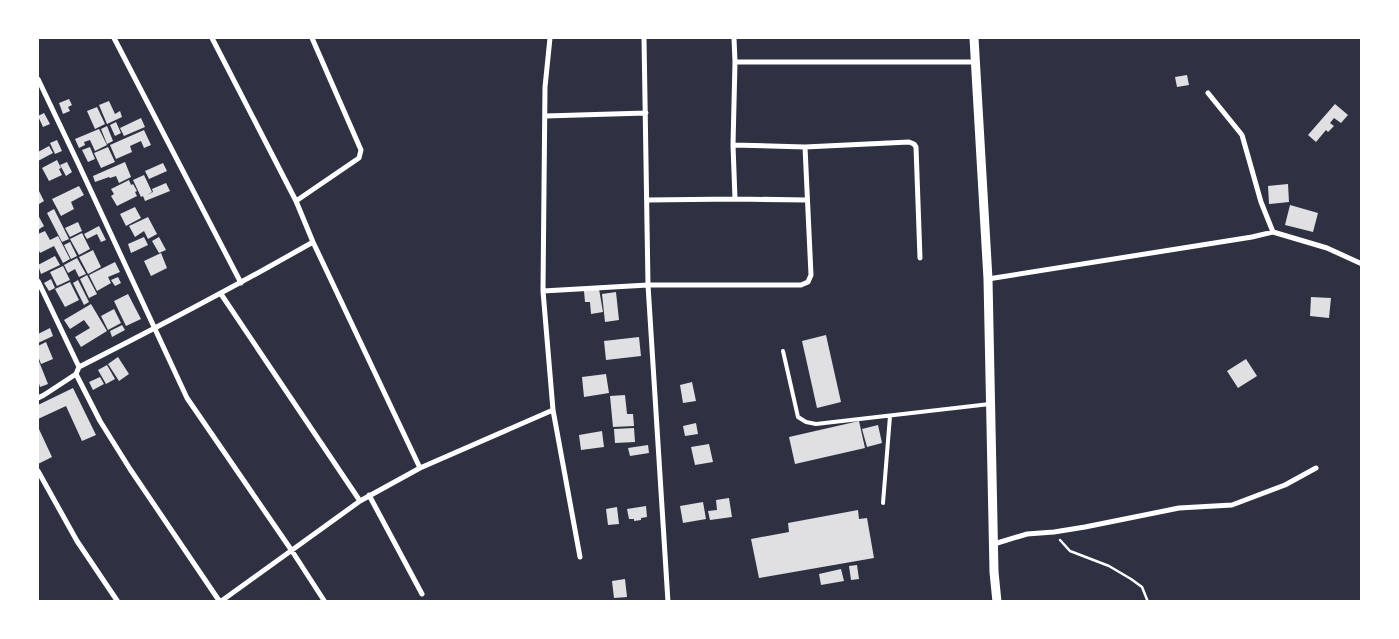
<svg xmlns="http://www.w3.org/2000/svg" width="1399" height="639" font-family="Signika,sans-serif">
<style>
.building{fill:#e0e0e3}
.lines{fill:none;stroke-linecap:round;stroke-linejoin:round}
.path{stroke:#fff;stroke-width:2.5}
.service{stroke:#fff;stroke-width:4}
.minor{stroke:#fff;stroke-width:5}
.tertiary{stroke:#fff;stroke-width:9}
</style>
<rect width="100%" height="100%" fill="#2d3142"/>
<path class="building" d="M1187,75l2,10 -12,2 -2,-10z
M69,99l3,6 -4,2 2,4 -7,3 -4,-11z
M109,101l6,13 5,-3 2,6 -15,7 -8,-19z
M1335,104l13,11 -7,8 -7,-5 -4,5 4,3 -6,6 -2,-2 -10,12 -8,-7z
M97,107l8,17 -10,5 -8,-18z
M44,113l6,11 -7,3 -5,-11z
M141,118l4,9 -21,9 -4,-8z
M116,122l5,11 -6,3 -5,-11z
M107,126l6,15 -6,3 -6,-15z
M99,129l8,16 -12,6 -5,-11 -6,2 1,3 -6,3 -4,-9z
M144,130l7,15 -7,3 -3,-7 -11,5 2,6 -16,7 -6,-14z
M57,140l5,11 -7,3 -5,-11z
M49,146l4,7 -15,8v-9z
M90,147l5,12 -7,3 -6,-12z
M108,147l7,15 -14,6 -7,-15z
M57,160l4,8 -2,1 3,6 -13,6 -7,-13z
M67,162l5,10 -6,4 -6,-11z
M125,162l6,15 -12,6 -3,-7 -6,2 -1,-1 -14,5 -2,-6z
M163,163l4,8 -18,8 -4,-8z
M144,175l8,17 -5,3 6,-3 -1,-3 14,-6 4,8 -25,10 -2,-5 -2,1 -8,-17z
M129,180l2,5 2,-1 4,7 -2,1 2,4 -20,10 -6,-10 3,-2 -3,-5z
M1288,184l1,18 -20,2 -1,-18z
M79,186l5,9 -13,7 3,7 -13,7 -9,-17z
M38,189l6,12 -5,3 -1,-2z
M1290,205l28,8 -5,19 -28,-7z
M135,207l6,11 -15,8 -6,-12z
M54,209l15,30 -7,3 -15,-29z
M38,215l6,11 -6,4z
M148,217l9,17 -9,5 -4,-8 -9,6 -6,-11z
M78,222l4,9 -12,6 -5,-9z
M99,226l7,14 -5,2 -4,-8 -10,5 -3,-5z
M45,231l5,9 8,-4 12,23 -7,4 -9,-17 -14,7 -2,-5v-14z
M82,233l8,16 -11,6 -9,-16z
M144,237l4,8 -17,8 -3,-9z
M159,237l7,13 -7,3 -7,-12z
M70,242l7,14 -6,3 -7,-14z
M93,250l8,17 -13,7 -9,-17z
M161,253l6,15 -16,8 -7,-15z
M55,256l5,9 -19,9 -3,-9z
M77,258l9,16 -7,3 -4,-8 -7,4 -4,-8z
M115,262l5,10 -12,5 3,6 -14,8 -8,-16z
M63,266l7,14 -13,6 -7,-14z
M87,275l10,19 -8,4 -9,-19z
M118,277l3,6 -6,3 -4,-6z
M51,279l4,9 -6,3 -5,-8z
M78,280l11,22 -5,3 -11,-22z
M70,282l9,18 -14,7 -10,-18z
M599,289l4,23 -12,2 -1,-12h-5l-1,-11z
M616,292l3,28 -14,2 -3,-28z
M128,294l13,25 -15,7 -12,-25z
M1311,297l20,1 -2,20 -19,-2z
M91,304l16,27 -26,16 -6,-10 15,-9 -6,-8 -14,9 -6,-9z
M114,309l7,14 -13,7 -7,-14z
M122,325l3,5 -13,7 -2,-6z
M50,328l3,8 -15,7v-9z
M826,335l15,67 -24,6 -15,-67z
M639,337l2,19 -35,4 -2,-19z
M46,342l7,17 -12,5 -3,-8v-10z
M118,357l11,17 -10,7 -11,-17z
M38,359l10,25 -8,3 -2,-7z
M1246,359l11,17 -19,12 -11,-17z
M107,365l8,14 -9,5 -8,-14z
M606,374l3,19 -25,4 -2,-20z
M100,377l4,7 -11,6 -4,-8z
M692,382l4,19 -13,2 -3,-18z
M73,388l23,47 -14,6 -16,-35 -28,13v-14z
M625,395l2,19h6l1,12 -21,1 -3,-31z
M859,421l6,27 -70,16 -6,-27z
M696,423l2,11 -13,2 -2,-10z
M878,425l4,18 -15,4 -5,-18z
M38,427l14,30 -14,7z
M634,428l1,14 -20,1 -1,-14z
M602,431l2,16 -23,3 -2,-15z
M709,444l4,18 -18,3 -4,-18z
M648,445l1,8 -19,3 -2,-8z
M729,498l3,19 -22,3 -2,-9 9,-1 -1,-10z
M703,502l3,17 -23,4 -3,-17z
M646,506l1,11 -6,1v2l-7,1v-2h-5l-2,-10z
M617,507l2,17 -11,1 -2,-16z
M858,510l1,9 8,-1 7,40 -115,20 -8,-39 38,-7 -1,-9z
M857,565l2,14 -8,1 -2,-14z
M841,569l3,12 -23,4 -2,-11z
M625,579l2,18 -13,1 -2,-17z"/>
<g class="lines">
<path class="path" d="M1060,540l10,11 39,15 22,13 11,8 6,15"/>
<path class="service" d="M783,351l15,66 8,5 10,2 174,-20
M883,503l7,-87"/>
<path class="minor" d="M114,38l127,245
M212,38l84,163 17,41 107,226 -60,33 -140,101
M550,38l-5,49 -2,204 10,119 27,147
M644,38l4,247 20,317
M734,38l1,24 -2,83 72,2 104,-5 5,2 2,3 4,111
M735,62h241
M38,79l40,84 109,235 105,153 33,51
M1208,93l34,42 19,67 12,30
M545,116l101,-3
M735,199l72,1
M648,200l87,-1 -2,-54
M296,201l63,-43 2,-8 -49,-112
M988,279l264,-42 21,-5 54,16 35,16
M38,281l41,86
M543,291l105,-6h153l7,-3 3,-7 -6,-128
M221,294l139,207
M38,398l6,-3 32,-21
M420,468l133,-58
M38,471l39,70 41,61
M369,495l53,99
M994,544l33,-10 27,-2 31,-5 94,-19 53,-3 53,-20 31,-17
M220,602l-90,-133 -30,-48 -24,-47 3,-7c79,-40 157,-81 234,-125"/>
<path class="tertiary" d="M974,38l14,241 6,293 3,30"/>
</g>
<rect width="1399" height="639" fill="none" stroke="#ffffff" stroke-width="78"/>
</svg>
